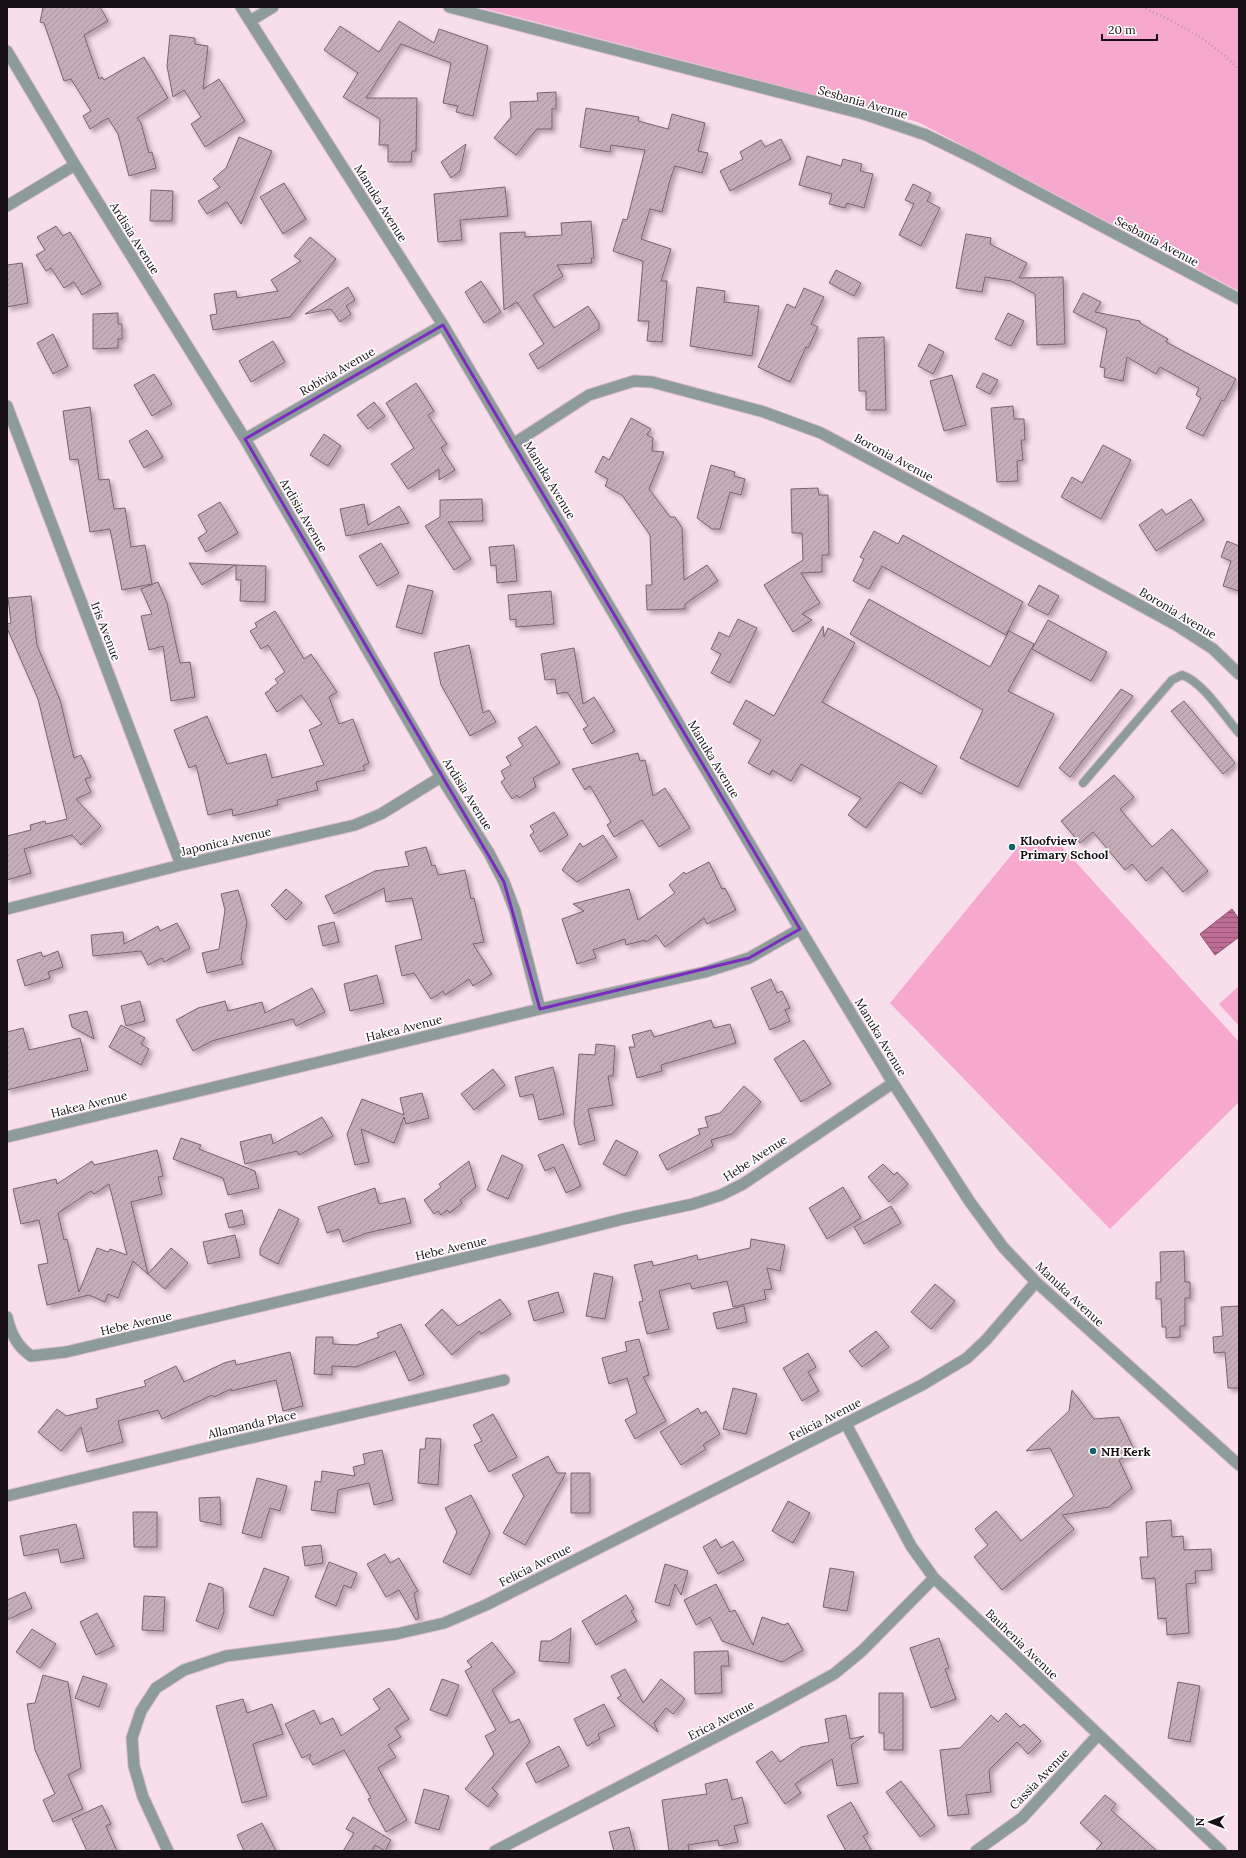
<svg xmlns="http://www.w3.org/2000/svg" width="1246" height="1858" font-family="Lora,serif">
<style>
.grass{fill:#f6a8cf}
.water{fill:url(#water-rules);stroke:#8c506f}
.building{fill:url(#building-hatch);stroke:#7a636e;fill-rule:evenodd;filter:url(#shadow)}
.lines{fill:none;stroke-linecap:round;stroke-linejoin:round}
.service-casing{stroke:#d4bcc8;stroke-width:10}
.minor-casing{stroke:#d4bcc8;stroke-width:13}
.path{stroke:#b19ba6;stroke-width:2.5;stroke-dasharray:1 3;stroke-linecap:butt}
.service{stroke:#8e9b9b;stroke-width:8}
.minor{stroke:#8e9b9b;stroke-width:11}
.marked{fill:none;stroke:#7b2cbf;stroke-width:3;stroke-linejoin:round}
.poi-dot{fill:#136367;stroke:#fff;stroke-width:1.5}
.labels{text-anchor:middle;dominant-baseline:central;stroke-width:3.5;stroke-linejoin:round;paint-order:stroke}
.street-label{font-size:12px;fill:#180f14;stroke:#fff}
.poi-label{font-size:12px;font-weight:bold;fill:#180f14;stroke:#fff;text-anchor:start}
</style>
<defs>
<pattern id="water-rules" width="6" height="5" patternUnits="userSpaceOnUse"><rect width="6" height="5" fill="#bd6c96"/><path d="M0 2.5h6" fill="none" stroke="#995779"/></pattern>
<pattern id="building-hatch" width="6" height="6" patternUnits="userSpaceOnUse"><rect width="6" height="6" fill="#c6adb8"/><path d="M-1 1l2-2M0 6l6-6M5 7l2-2" fill="none" stroke="#a9949d"/></pattern>
<filter id="shadow"><feDropShadow dx="3.5" dy="3.5" stdDeviation="2" flood-color="#0004"/></filter>
</defs>
<rect width="100%" height="100%" fill="#f8ddea"/>
<path class="grass" d="M478,7h761v284l-321,-169z
M1052,836l187,206v60l-129,127 -220,-226 132,-161z
M1239,986v40l-20,-22z"/>
<path class="water" d="M1232,909l7,10v18l-24,18 -15,-21z"/>
<path class="building" d="M43,7h57l8,14 -24,14 15,44 3,-2 2,3 40,-23 24,41 -31,20 4,5 8,30 3,-1 4,16 -27,8 -11,-42 -10,-16 -18,11 -7,-13 8,-5 -20,-32 -7,2 -20,-58 -4,-1z
M399,21l35,22 5,-14 49,17 -15,70 -17,-4 2,-6 -15,-3 8,-40 -50,-19 -35,54h51l-1,53h-4l-1,11h-23v-17h-9l1,-26 -37,-22 15,-24 -34,-23 16,-24 39,26z
M170,35l25,3v6l13,2 -5,43 16,-10 26,42 -40,26 -14,-23 10,-7 -17,-27 -11,7 -6,-31z
M556,92v17h-4v20h-15l-21,26 -22,-17 17,-21 -1,-15 28,-1 -1,-8z
M586,108l53,9 -1,4 30,8 4,-15 33,9 -7,28 10,2 -6,20 -27,-7 -5,14 -8,32 -12,-3 -9,30 30,10 -10,32h6l-5,61 -15,-1 2,-20h-11l5,-60 -30,-10 10,-32 4,1 18,-70 -34,-5 -1,7 -30,-5z
M239,137l33,14 -31,73 -14,-22 -20,12 -9,-13 22,-14 -7,-8 13,-11z
M781,139l10,20 -61,32 -10,-20 23,-12 -3,-7 21,-12 4,7z
M466,144l-6,27 -9,7 -10,-16z
M807,156l34,10 2,-7 19,5 -2,7 13,3 -9,34 -17,-5 -2,5 -16,-4 3,-10 -33,-9z
M284,183l22,36 -23,15 -23,-37z
M913,184l18,9 -4,8 13,7 -19,38 -22,-11 15,-31 -9,-4z
M505,187l3,29 -48,4 2,20 -24,2 -4,-48z
M151,190l22,1 -1,30h-22z
M591,221l3,37h-3l1,5 -35,2 6,11 -30,19 21,33 34,-22 11,17v6l-61,40 -9,-15 15,-10 -27,-42 -13,8 -4,-77 25,-1v5l37,-2 -1,-12z
M56,226l7,10 7,-4 31,52 -19,11 -8,-13 -10,6 -13,-20 -5,3 -10,-16 9,-5 -8,-13z
M966,234l25,4 -1,6 37,19 -8,15 44,-1 2,67 -28,1 -2,-51 -24,-13 -26,-4 -3,15 -26,-4z
M310,237l26,22 -46,58 -77,13 -3,-15 7,-1 -3,-20 22,-3 1,7 41,-7 -7,-11 30,-19 -7,-5z
M22,263l6,40 -21,4v-42z
M836,270l25,13 -7,13 -25,-13z
M481,281l20,31 -17,11 -19,-31z
M348,287l7,13 -9,6 5,8 -11,8 -9,-13 -26,5z
M697,287l28,4 -1,11 35,4 -7,50 -62,-10z
M804,288l20,9 -13,27 7,3 -10,21 -2,-1 -16,35 -32,-15 29,-63 8,4z
M1083,293l18,9 -6,10 45,9v2l28,16 -2,3 70,37 -12,22 -2,-1 -19,36 -17,-8 15,-30 -5,-3 3,-7 -39,-21 -4,7 -29,-17 -4,24 -19,-4 1,-9 -5,-1 7,-38 -34,-17z
M118,313v11h4v15h-4v9l-25,1v-35z
M1008,313l16,8 -13,25 -16,-7z
M53,334l15,32 -15,8 -16,-31z
M884,337l2,73h-20v-19h-7l-1,-53z
M273,341l12,21 -34,20 -12,-21z
M929,344l15,8 -11,22 -15,-8z
M983,373l15,7 -8,14 -14,-7z
M154,374l18,30 -20,12 -18,-31z
M952,375l14,50 -22,6 -14,-50z
M416,383l18,28 -6,4 19,29 -6,4 14,22 -16,10v-11l-31,20 -17,-25 23,-16 -28,-45z
M374,402l11,14 -17,13 -11,-14z
M1013,406l1,13h10l1,21h-4l2,20 -6,1 1,20 -21,1 -6,-74z
M90,407l9,73 10,-1 5,30 11,-1 6,39 14,-2 7,39 -30,6 -12,-61 -20,3 -12,-73 -8,1 -7,-49z
M631,418l20,11 -4,6 6,3 -1,13 12,1 -15,37 21,28h5l7,11 2,52 23,-15 11,16 -33,23v5l-38,1 -1,-25h6l-2,-50 -28,-40 -17,-9 3,-7 -13,-7 8,-16 6,4z
M147,430l16,27 -19,11 -15,-27z
M324,434l17,12 -13,20 -18,-11z
M1103,445l28,15 -30,59 -40,-22 11,-20 10,6z
M711,465l24,7 -1,4 11,3 -4,16 -11,-3 -10,37h-8l-15,-11z
M818,488l1,7h9l1,60h-7v17l-21,1 19,30 -18,11 10,6 -19,12 -29,-47 39,-25 -1,-27h-10l-1,-44z
M482,499l1,22 -35,1 23,37 -17,11 -29,-44 15,-9v-17z
M1191,499l13,21 -48,31 -17,-26 23,-16 4,6z
M220,502l18,31 -32,19 -8,-14 9,-6 -9,-17z
M364,504l4,21 31,-19 10,17 -63,13 -6,-27z
M874,531l24,13 5,-9 120,67 -17,33 -124,-69 -13,23 -16,-8 11,-22 -4,-2z
M1227,541l12,5v45l-16,-5 8,-25 -10,-4z
M381,543l18,30 -22,13 -18,-30z
M514,545l3,36 -20,2 -1,-18 -5,1 -2,-19z
M189,563l47,2 -34,20z
M236,565l30,1 -1,36 -25,-1 1,-21h-5z
M158,582l9,21 13,60 10,-1 5,35 -24,4 -8,-55 -14,4 -8,-34 11,-2 -11,-25z
M408,585l25,6 -11,43 -26,-7z
M1039,585l20,11 -11,19 -20,-10z
M551,591l3,33 -38,3v-8l-6,1 -2,-25z
M31,596l6,49 23,55 14,58 7,-3 10,22 -6,2 6,13 -15,7 25,27 -20,19 -9,-10 -48,14 7,24 -24,7v-44l24,-6 -1,-5 15,-4 1,3 21,-5 -29,-120 -31,-71v-4l4,-1 -3,-25z
M869,599l121,68 19,-36 25,13 -26,47 46,23 -36,73 -58,-29 23,-48 -133,-76z
M275,611l29,48 7,-5 26,38 -8,5 10,27 14,-5 16,44 -6,3 2,4 -49,12 2,8 -41,10 1,5 -45,11 -1,-7 -24,6 -12,-50 -7,3 -15,-38 33,-14 20,48 39,-10 6,24 52,-13 -15,-35 13,-6 -21,-29 -24,17 -12,-19 5,-3v-1l8,-6 -3,-4 10,-7 -17,-27 -7,4 -11,-18 7,-4 -2,-4z
M738,619l19,9 -27,55 -19,-10 10,-19 -10,-5 8,-17 10,5z
M1048,620l59,32 -16,29 -59,-32z
M823,626l1,11 4,-9 27,15 -33,59 115,64 -16,28 -21,-12 -34,46 -18,-13 13,-17 -60,-34 -10,17 -19,-11 -2,5 -22,-12 13,-23 -28,-16 13,-24 28,16z
M469,645l14,68 6,-3 7,12 -26,14 -29,-51 -7,-32z
M574,648l9,56 11,-7 21,34 -23,13 -9,-15 5,-3 -21,-34 -10,2 -2,-15 -10,1 -4,-26z
M1121,689l12,7 -63,81 -11,-9z
M1184,701l51,62 -12,11 -52,-63z
M536,726l24,37 -27,15 3,9 -17,11 -2,-3 -5,4 -11,-17 4,-3 -4,-8 10,-6 -5,-8 17,-11 -5,-8z
M638,753l2,8 5,-1 8,36 12,-8 25,40 -31,19 -17,-27 -28,17 -7,-12 4,-3 -21,-36 -5,4 -13,-21z
M1114,775l20,22 -14,12 32,38 20,-18 36,42 -25,21 -21,-25 -16,14 -14,-17 -7,6 -32,-38 -13,11 -19,-22z
M554,812l14,23 -28,17 -10,-17 4,-3 -4,-6z
M603,835l14,22 -40,25 -15,-12 18,-27 3,4z
M426,847l6,19 3,-1 3,10 27,-5 6,29 3,-1 10,44 -11,2 19,30 -19,12 -4,-7 -24,16 -2,-4 -12,8 -17,-26 -12,3 -7,-30 27,-7 -10,-41 -26,4 -2,-14 -50,26 -9,-18 50,-25 34,-5 -4,-14z
M709,862l13,27 3,-1 11,22 -29,14 -3,-6 -39,29 -9,-12 -10,7 -1,-2 -19,5 -1,-6 -32,11 3,8 -19,6 -15,-45 22,-8 -11,-7 56,-15 9,31 37,-27 -6,-8 15,-13 2,2z
M286,889l16,14 -16,17 -15,-15z
M238,890l9,32 -6,36 2,6 -36,9 -5,-20 17,-4 6,-39 -4,-16z
M334,922l5,20 -16,4 -5,-20z
M177,923l13,25 -26,14 -2,-4 -14,7 -7,-14 -48,5 -2,-21 32,-3 1,12 34,-18 2,5z
M58,951l5,16 -15,5 2,6 -25,8 -8,-26 24,-8 2,5z
M377,975l7,28 -34,8 -6,-27z
M771,979l6,14 5,-2 8,17 -5,2 5,11 -20,9 -19,-42z
M312,988l13,24 -29,14 -3,-7 -81,22 -19,10 -17,-31 22,-12 27,-7 3,10 34,-9 3,11z
M140,1001l5,20 -19,5 -5,-20z
M87,1011l7,28 -22,-12 -3,-12z
M711,1020l3,8 16,-4 6,19 -75,22 1,6 -25,7 -8,-31h6l-3,-12 19,-5 3,7z
M121,1025l24,13 -4,6 8,5 -8,16 -32,-18z
M23,1028l6,22 51,-12 8,32 -81,20v-58z
M804,1040l27,44 -30,18 -27,-43z
M596,1044l19,2 -2,30h-5l5,29 -25,4 7,31 -16,5 -5,-22 5,-69 16,1z
M553,1067l11,47 -25,6 -6,-26 -13,3 -5,-20z
M493,1069l12,16 -31,25 -13,-16z
M744,1086l17,16 -29,32 -21,6 2,6 -46,24 -8,-15 41,-21 -2,-5 10,-2 -3,-10 15,-4z
M422,1093l7,25 -23,6 -2,-7 -10,26 -33,-14 8,33 -14,3 -8,-31 15,-35 42,16 -4,-17z
M322,1117l11,19 -34,19 -2,-4 -52,13 -5,-22 31,-8 2,10z
M181,1138l20,7 -2,4 56,22 4,17 -31,7 -5,-17 -50,-19z
M616,1140l22,12 -13,24 -22,-12z
M563,1144l18,42 -15,7 -12,-26 -9,4 -7,-16z
M157,1150l6,26 -5,1 4,17 -31,8 17,72 23,-26 17,15 -23,26 -32,-28 -15,37 -10,-4 -3,8 -16,-7 -42,10 -9,-40 10,-2 -9,-43 -18,4 -8,-35 43,-10 1,5 35,-23 2,4zM109,1184l18,71 -17,-6 -2,3 -11,-4 -18,44 -12,-53 -3,1 -6,-27 33,-22 3,3z
M502,1155l21,10 -15,34 -21,-9z
M469,1161l7,26 -16,13 2,3 -12,10 -3,-3 -6,5 -3,-4 -4,3 -10,-14 17,-13 -2,-3z
M883,1164l11,11 3,-3 11,12 -19,18 -21,-25z
M843,1187l18,31 -34,21 -18,-31z
M375,1188l4,16 26,-6 6,25 -44,10 -24,9 -4,-13 -12,4 -9,-26z
M891,1206l10,17 -37,21 -10,-17z
M279,1209l20,10 -21,45 -18,-9v-6z
M242,1210l3,14 -16,4 -4,-14z
M235,1235l5,22 -32,7 -5,-22z
M751,1239l34,6 -5,26 -13,-3 5,21 -8,1 2,9 -33,8 -6,-26 -35,8 -2,-6 -31,8 10,38 -22,5 -8,-32 4,-1 -9,-36 18,-4 1,5 44,-11 1,5 52,-12z
M1184,1251l1,31h5v16h-5v28h-5v11l-14,1v-11h-4l-1,-28h-5v-17h5l-1,-30z
M594,1273l19,4 -8,42 -19,-3z
M935,1284l20,17 -24,28 -20,-17z
M558,1292l6,20 -30,9 -6,-20z
M500,1299l11,15 -30,20 -2,-3 -27,24 -27,-30 17,-16 16,17z
M744,1306l3,16 -30,7 -4,-16z
M1239,1306v82h-11l-3,-36 -11,1 -1,-16 10,-1 -2,-29z
M401,1324l23,50 -15,7 -14,-30 -39,16 -24,-1v9l-18,-1 2,-37h17v7l23,1 23,-8 -2,-4z
M876,1331l13,16 -27,20 -13,-16z
M639,1339l10,36 -6,2 23,44 -31,18 -10,-19 12,-7 -10,-35 -18,6 -7,-26 25,-7 -2,-9z
M290,1352l13,54 -20,5 -7,-31 -45,11v-2l-17,8 -2,-2 -50,24 -4,-9 -40,11 5,21 -36,10 -6,-25 -20,24 -23,-19 19,-23 9,7 32,-8 -2,-9 50,-13 -2,-5 32,-15 8,16 40,-19 11,-3 1,5z
M808,1353l8,14 -8,5 11,19 -17,10 -19,-33z
M733,1388l24,6 -11,40 -23,-5z
M1072,1390l22,29 25,-2 16,35 -16,8 13,28 -23,19 -47,8 12,14 -72,61 -28,-33 14,-12 -13,-16 21,-18 25,30 53,-45 -24,-48 -24,3 43,-40z
M698,1408l3,6 5,-3 14,23 -17,11 3,4 -25,16 -21,-33z
M493,1414l24,43 -28,15 -15,-27 8,-4 -9,-16z
M426,1438l15,1 -3,46 -20,-2 2,-34h5z
M382,1450l11,50 -19,5 -5,-22 -31,7 -3,23 -24,-3 4,-29 6,1 1,-11 33,5 -2,-9 12,-3 -2,-10z
M548,1456l9,17h9l-41,72 -22,-12 21,-37 -12,-21z
M571,1473h19v40h-19z
M257,1478l30,8 -7,25 -10,-3 -9,30 -19,-5z
M471,1495l19,38 -20,42 -27,-13 14,-30 -12,-24z
M220,1497l1,28 -21,-4 -1,-23z
M788,1501l22,12 -17,30 -21,-12z
M133,1512h24v35h-23z
M1171,1520l1,17 11,-1 1,14 27,-1 1,21 -17,1 1,12 -10,1 3,49 -22,2 -1,-17 -8,1 -3,-41 -13,1 -2,-22h8l-2,-35z
M76,1524l8,34 -23,5 -3,-14 -34,7 -4,-20z
M716,1539l5,9 12,-7 11,19 -26,14 -15,-27z
M321,1545l2,18 -18,3 -3,-19z
M385,1554l5,9 9,-5 19,33 -4,2 5,25 -3,2 -17,-30 -13,7 -19,-33z
M329,1562l28,11 -6,15 -7,-3 -8,21 -21,-9z
M665,1564l23,7 -7,24 -6,-11 -6,22 -14,-4z
M264,1568l25,9 -16,39 -24,-9z
M830,1568l24,4 -7,39 -24,-4z
M209,1583l14,5 1,24 -6,17 -22,-8z
M716,1584l14,28 5,-2 18,35 9,-28 22,8 4,-2 15,27 -21,12 -60,-21 -12,-24 -14,8 -12,-25z
M25,1592l7,16 -25,12v-20z
M626,1595l8,14 -3,2 6,10 -41,24 -14,-24z
M144,1596l21,1 -2,34 -21,-1z
M97,1613l17,33 -18,9 -16,-33z
M571,1628l-2,35 -30,-2 2,-20h9z
M32,1629l24,15 -16,24 -24,-16z
M939,1638l10,30 -4,1 11,30 -25,9 -21,-60z
M492,1642l23,30 -23,18 18,33 9,-4 11,23 -38,46 6,6 -10,13 -23,-18 29,-35 -9,-18 11,-6 -31,-59 7,-4 -5,-6z
M721,1651h7l1,15h-8l1,27 -27,1 -1,-42z
M625,1669l18,34 18,-24 24,20 -12,15 -7,-6 -12,15 4,9 -41,-34 4,-2 -10,-20z
M43,1675l25,7 13,86 -13,7 15,34 -30,13 -10,-22 12,-6 -20,-44 -8,-46 8,-1z
M83,1676l24,8 -8,23 -24,-9z
M442,1679l17,6 -12,31 -17,-6z
M1178,1682l22,4 -10,56 -22,-4z
M389,1688l20,31 -14,9 6,9 -13,8 8,12 -18,11 29,52 -21,12 -18,-33 3,-1 -27,-48 -31,15 -4,-7 2,-2 -1,-2 -8,4 -17,-34 29,-14 6,14 13,-6 8,18 39,-27 -7,-10z
M879,1693h24v57h-19v-17h-5z
M243,1699l4,14 25,-9 11,30 -30,10 14,52 -25,7 -26,-97z
M604,1704l11,22 -17,8 2,5 -13,7 -13,-27z
M1006,1713l14,14 4,-3 17,17 -13,13 -11,-12 -28,28 2,22 -25,3 3,19 -21,2 -8,-66 20,-2 31,-33 7,7z
M846,1715l4,24 14,-3 -13,9 7,38 -21,3 -5,-27 -37,25 6,9 -16,11 -29,-42 16,-11 8,11 21,-15 28,-5 -4,-23z
M559,1746l10,20 -33,17 -10,-20z
M727,1779l5,21 10,-3 6,26 -14,3 4,16 -19,4 -1,-6 -30,5 1,6h-20l-7,-51 45,-6 -2,-10z
M901,1781l34,45 -15,11 -34,-45z
M424,1789l25,7 -10,34 -24,-7z
M1105,1795l11,9 -5,6 46,41h-62l7,-8 -22,-20z
M851,1802l17,31 -5,3 9,15h-26l-19,-35z
M102,1805l9,19 -5,2 11,25h-30l-15,-32z
M353,1817l38,23 -6,11 -10,-6 -3,6h-29l11,-18 -8,-4z
M262,1823l14,28h-32l-7,-16z
M629,1827l6,24h-21l-5,-19z"/>
<g class="lines">
<g class="service-casing">
<path id="service" d="M1083,783l89,-103 10,-5c21,7 42,41 57,58"/>
</g>
<g class="minor-casing">
<path id="minor" d="M241,7l202,318 357,604 93,154 77,119 33,45 33,35 203,183
M449,7l415,107 62,21 49,24 264,140
M250,21l23,-14
M7,51l68,114 170,274 196,338 48,76 15,29 11,29 25,98
M7,206l68,-41
M7,406l174,459
M245,439l198,-114
M513,444l76,-49 45,-14 18,1 112,30 57,21 148,79 207,113 37,24 26,25
M7,909l174,-44 174,-40 26,-11 60,-37
M7,1137l533,-128 165,-37 44,-14 51,-29
M7,1317c4,17 10,29 24,39l35,-4 470,-111 87,-22 70,-15 28,-9 22,-11 150,-101
M846,1424l65,122 23,32 287,273
M7,1496l212,-51 285,-65
M168,1851l-25,-54 -9,-31 -2,-28 9,-27 15,-23 28,-18 42,-14 170,-22 48,-11 42,-18 436,-220 45,-27 19,-18 50,-58
M495,1851l275,-142 64,-35 28,-23 72,-73
M976,1851l46,-33 76,-83"/>
</g>
<path class="path" d="M1142,7c36,16 71,34 97,63"/>
<use href="#service" class="service"/>
<use href="#minor" class="minor"/>
</g>
<path class="marked" d="M443,325l357,604 -51,29 -209,51 -36,-127 -259,-443z"/>
<g class="poi-dot">
<circle cx="1012" cy="847" r="4"/>
<circle cx="1093" cy="1451" r="4"/>
</g>
<g class="labels">
<g class="street-label">
<text transform="translate(863 102) rotate(16)">Sesbania Avenue</text>
<text transform="translate(381 203) rotate(58)">Manuka Avenue</text>
<text transform="translate(135 238) rotate(58)">Ardisia Avenue</text>
<text transform="translate(1157 241) rotate(28)">Sesbania Avenue</text>
<text transform="translate(337 371) rotate(-30)">Robivia Avenue</text>
<text transform="translate(894 457) rotate(28)">Boronia Avenue</text>
<text transform="translate(550 480) rotate(59)">Manuka Avenue</text>
<text transform="translate(304 515) rotate(60)">Ardisia Avenue</text>
<text transform="translate(1178 613) rotate(31)">Boronia Avenue</text>
<text transform="translate(106 631) rotate(69)">Iris Avenue</text>
<text transform="translate(714 759) rotate(59)">Manuka Avenue</text>
<text transform="translate(468 794) rotate(58)">Ardisia Avenue</text>
<text transform="translate(226 841) rotate(-13)">Japonica Avenue</text>
<text transform="translate(404 1028) rotate(-14)">Hakea Avenue</text>
<text transform="translate(881 1037) rotate(59)">Manuka Avenue</text>
<text transform="translate(89 1104) rotate(-14)">Hakea Avenue</text>
<text transform="translate(755 1158) rotate(-33)">Hebe Avenue</text>
<text transform="translate(451 1248) rotate(-13)">Hebe Avenue</text>
<text transform="translate(1070 1294) rotate(43)">Manuka Avenue</text>
<text transform="translate(136 1323) rotate(-13)">Hebe Avenue</text>
<text transform="translate(825 1419) rotate(-27)">Felicia Avenue</text>
<text transform="translate(252 1424) rotate(-13)">Allamanda Place</text>
<text transform="translate(535 1565) rotate(-27)">Felicia Avenue</text>
<text transform="translate(1022 1644) rotate(44)">Bauhenia Avenue</text>
<text transform="translate(721 1720) rotate(-27)">Erica Avenue</text>
<text transform="translate(1039 1779) rotate(-46)">Cassia Avenue</text>
</g>
<g class="poi-label">
<text x="1020" y="840">Kloofview<tspan x="1020" dy="14">Primary School</tspan></text>
<text x="1101" y="1451">NH Kerk</text>
</g>
</g>
<rect width="1246" height="1858" fill="none" stroke="#180f14" stroke-width="16"/>
<g transform="translate(1210 1822) rotate(270)" stroke="#ffffff" stroke-width="3" paint-order="stroke">
<path d="M0-3L7 15L0 10L-7 15Z" fill="#180f14"/>
<text y="-6" font-size="11" font-weight="bold" text-anchor="middle" fill="#180f14">N</text>
</g>
<path d="M1102 34v6h55v-6" fill="none" stroke="#180f14" stroke-width="2"/>
<text x="1108" y="34" font-size="12" fill="#180f14" stroke="#ffffff" stroke-width="3" paint-order="stroke">20 m</text>
</svg>
